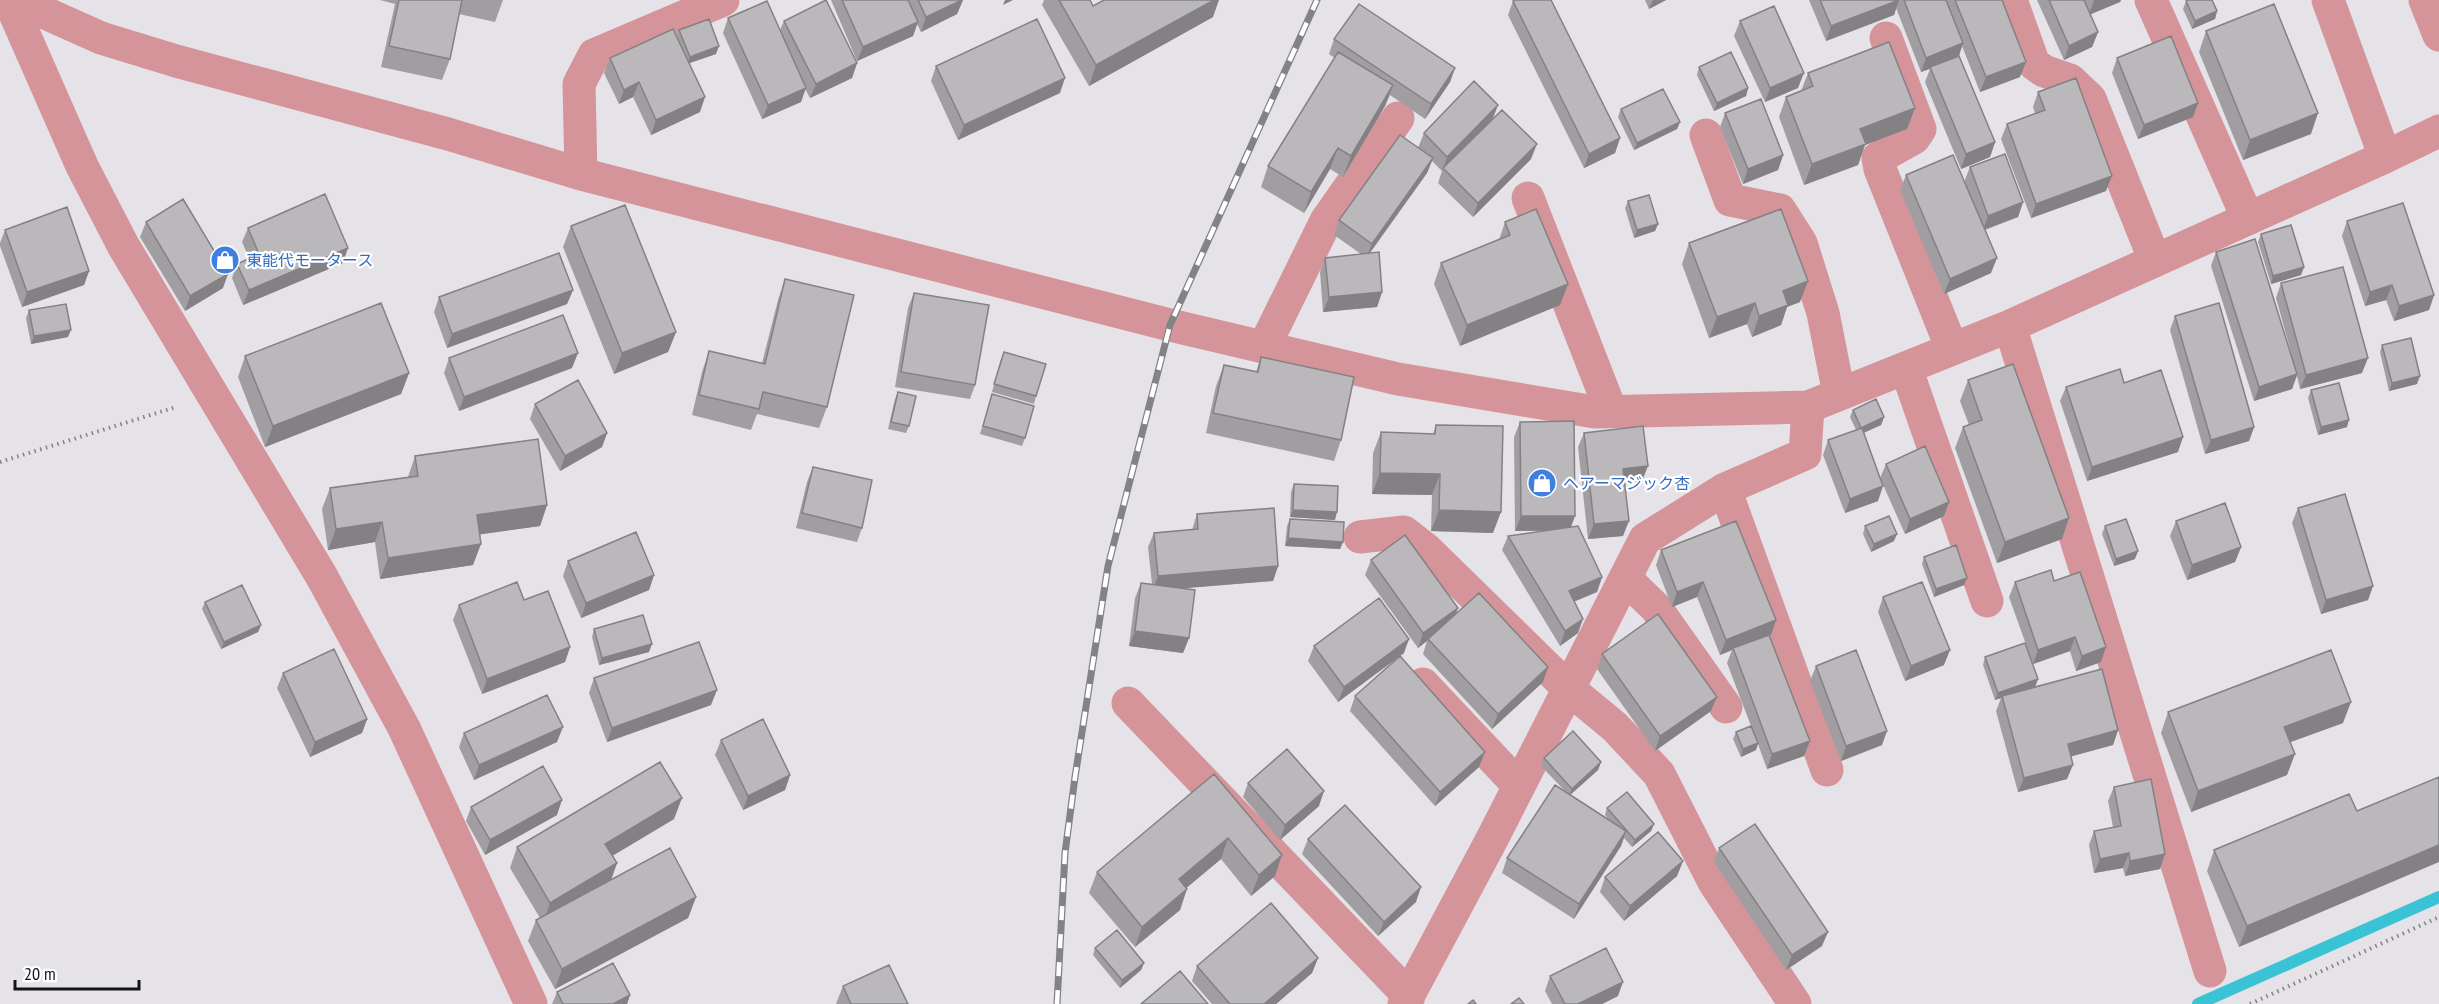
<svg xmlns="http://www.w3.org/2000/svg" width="2439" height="1004" font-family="'PT Sans Narrow','Noto Sans JP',sans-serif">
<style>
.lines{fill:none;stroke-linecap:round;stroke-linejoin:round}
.stream{stroke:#3ac3d5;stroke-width:12}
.path{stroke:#838285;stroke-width:4;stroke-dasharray:1.5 4.5;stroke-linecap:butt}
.minor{stroke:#d5949a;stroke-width:33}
.rail-casing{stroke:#838285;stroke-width:7}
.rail{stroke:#fff;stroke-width:4.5;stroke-dasharray:14;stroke-linecap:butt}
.wall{fill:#a19ea2}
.shaded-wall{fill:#838184}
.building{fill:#bbb8bc;stroke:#838184;stroke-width:1.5}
.labels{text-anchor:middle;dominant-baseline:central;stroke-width:4.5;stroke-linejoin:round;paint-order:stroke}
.shop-label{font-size:16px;fill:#366cbe;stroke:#fff;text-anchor:start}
</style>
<rect width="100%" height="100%" fill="#e5e3e7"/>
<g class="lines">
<path class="stream" d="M2198,1004l241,-107"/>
<path class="path" d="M0,462l176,-55
M2250,1004l189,-87"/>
<path class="minor" d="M9,0l73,166 42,81 198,330 82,151 127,276
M16,0l85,38 75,23 272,73 133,40 589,151 228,54 197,33 213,-5 202,-81 375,-169 54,-26
M2011,0l23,64 10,7 26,9 20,19 65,162
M2151,0l97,219
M2328,0l57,157
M2425,0l14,35
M1886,38l34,91 -6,9 -36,20 2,11 72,180
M1706,135l24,65 50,10 21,33 22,70 16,81
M581,174l-2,-90 15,-29 129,-55
M1528,198l83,213
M2010,326l200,645
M1264,347l62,-126 72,-103
M1906,368l81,233
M1725,489l102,281
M1360,537l44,-5 23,18 142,139 46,38 44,47 55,108 81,122
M1625,578l31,30 70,99
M1423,684l96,102
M1128,703l281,293
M1404,1004l87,-163 154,-302 80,-50 80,-35 3,-47"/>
<g class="rail-casing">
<path id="rail" d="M1057,1004l8,-151 10,-76 33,-211 62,-241 147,-325"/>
</g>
<use href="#rail" class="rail"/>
</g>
<path class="wall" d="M380,0h123l-8,22 -36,-8 -9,45 -8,21 -61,-13 14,-63z
M831,0h132l-6,14 -36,18 -4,-8 -4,12 -56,25z
M1044,0h46l3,6 120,11 -124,69 -47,-81z
M1645,0h21l-17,9z
M1809,0h193l18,77 -40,15 -18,-46 -3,10 36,86 -5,15 -29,12 -36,-87 5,-13 -9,3 -25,-64 -2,7 -68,26z
M2037,0h84l-1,2 -30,12 8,18 -6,15 -28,13z
M1513,1l107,137 -5,15 -31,15 -76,-153z
M2186,1l31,10 -2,8 -23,10 -9,-20z
M728,18l52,12 4,-9 73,42 -5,15 -42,20 -5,-9 -4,13 -39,17 -39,-86z
M1740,21l58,67 -33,14 -31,-66z
M679,30l37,24 -27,9 11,49 -49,23 -18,-38 -14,7 -15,-31 6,-15 67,-21z
M2206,31l105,103 -68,26 -44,-108z
M1334,39l121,29 -5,14 -25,37 -35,-24 -5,11 -42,71 -13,-8 -26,44 -43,-26 7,-21 67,-108 -6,-4z
M2117,58l81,45 -5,14 -55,22 -26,-66z
M936,66l124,27 -102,47 -27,-59z
M1699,67l49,21 -2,8 -32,15 -17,-36z
M1808,73l99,56 -42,16 -7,20 -54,20 -25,-68 7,-20 15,-6z
M2038,92l68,99 -75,27 -30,-79 6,-15 28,-11 -2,-6z
M1498,105l-5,14 38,40 -58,58 -35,-34 4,-12 -10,-10 -5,12 -57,80 12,39 -5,15 -54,5 -3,-40 5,-14 36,-4 -27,-19 5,-15 79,-72 6,-15z
M1621,109l59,13 -3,7 -43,21 -16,-33z
M1725,113l58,42 -5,15 -35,14 -23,-57z
M1970,167l53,35 -5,15 -33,13 6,43 -47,21 -44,-104 6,-15 58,7z
M1628,201l30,23 -3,7 -21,7 -9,-30z
M2347,221l87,74 -5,15 -35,11 -8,-21 -21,6 -23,-70z
M146,222l77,66 -38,23 -45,-74z
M1505,222l63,62 -8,21 -100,41 -26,-62 7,-21 58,-23z
M571,226l105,106 -8,20 -54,22 -51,-127z
M248,228l95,35 -100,42 -11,-27 5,-14 12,-6 -7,-16z
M5,230l84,41 -5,14 -62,22 -22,-61v-3z
M2261,234l43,33 -3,8 -30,9 -13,-42z
M1689,243l111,59 -13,5 -6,18 -29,12 -5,-13 -38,14 -27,-74z
M2216,252l76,104 -16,-58 5,-15 81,90 -62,16 -3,-13 -5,13 -38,12 -43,-135z
M785,279l42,128 -8,21 -62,-14 -6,16 -59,-15 10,-43 7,-21 53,12 16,-63z
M573,290l-6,14 -120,44 -13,-36 5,-15z
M914,293l61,92 -5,14 -75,-12 13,-79z
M29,310l39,27 -37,7 -5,-26z
M2175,316l79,111 -5,14 -44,13 -35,-124z
M2382,345l35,39 -28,7 -9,-39z
M245,356l164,17 -8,21 -136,53 -27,-70z
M1261,357l80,83 -7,21 -128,-28 10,-47 8,-21 32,7z
M449,358l123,10 -113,43 -15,-38z
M1001,359l35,37 -2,8 -42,-12z
M1968,380l94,159 -65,24 -42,-115 8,-21 6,-2 -9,-24z
M2124,383l54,69 -91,29 -27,-80 6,-14z
M2311,390l36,37 -29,8 -10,-37z
M898,392l11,34 -3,7 -18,-4 7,-30z
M992,394l33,44 -3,8 -42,-12z
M535,404l72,29 -5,14 -42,24 -30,-52z
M1853,410l31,7 -3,8 -18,8 15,68 -33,12 -22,-58 5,-15 28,-10 -6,-13z
M1520,422l51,105 31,50 -5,15 -23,9 4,32 -18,13 -58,-96 6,-14 39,-5h-32l-1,-94z
M1436,425l57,108 -62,-2 1,-36 -60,-1 1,-41 8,-21 52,2z
M1584,433l58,48 -17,2 -2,53 -35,3 -10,-92z
M415,456l132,49 -7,21 -61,8 -6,31 -93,14 -5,-37 -47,8 -6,-41 8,-21 78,-11z
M1886,464l63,38 -5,14 -39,18 -25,-56z
M813,467l49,61 -5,14 -61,-14 11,-46z
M1294,484l41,36 -45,-3 1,-25z
M2298,508l75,78 -5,14 -47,14 -29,-91z
M1197,514l81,52 -5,15 -92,7 8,50 -6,15 -54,-7 6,-48 6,-15 11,1 -4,-37 6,-14 38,-3z
M1290,519l53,23 -3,7 -55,-3 2,-20z
M2176,521l65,26 -6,15 -48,18 -17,-44z
M1865,526l29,15 -23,11 -8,-18z
M2105,526l30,33 -21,7 -12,-32z
M1661,550l110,85h-1l34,121 -37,13 -9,-25 -2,6 -15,7 -8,-18 3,-7 15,-6 -24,-63 5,-13 -12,5 -23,-58 -25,10 -16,-42z
M1924,557l43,21 -3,7 -30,12 -12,-33z
M1371,560l85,54 92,53 -5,15 -51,47 -69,-75 4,-13 -9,7 -53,-73z
M568,561l86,14 -5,15 -68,28 -18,-42z
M2054,581l47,81 -25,9 -6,-20 -37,13 -24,-67 6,-15z
M1883,597l61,68 -39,16 -27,-69z
M524,600l46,47 -5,15 -83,32 -29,-74 6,-15z
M205,602l56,23 -3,7 -37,17 -19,-40z
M594,629l55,23 -50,13 -7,-28z
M1314,646l90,7 -66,49 -30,-41z
M1602,654l109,57 -56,40 -58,-82z
M1985,657l53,22 -3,8 83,43 -5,15 -42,11 -4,23 -49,13 -22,-81 5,-13 -6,2 -12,-35z
M1816,666l66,79 -41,16 -31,-80z
M283,673l84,46 -5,14 -52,24 -33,-69z
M594,678l117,27 -104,37 -18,-49z
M1355,696l124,71 -44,39 -85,-95z
M2168,712l175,11 -53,19 -3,33 -96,37 -30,-79z
M464,733l93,9 -83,38 -15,-33z
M721,740l69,35 -5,15 -42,20 -28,-55z
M1544,758l57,4 -3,8 -28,25 38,24 -3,-4 2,-7 47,16 -3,7 -19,16 -8,-9 -3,8 -47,73 -72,-46 5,-15 58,-67 -24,-25z
M1214,774l61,102 -24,20 -30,-37 -35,29 -6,22 -45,37 -46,-54 8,-21z
M1248,783l71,23 -39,34 -37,-43z
M2114,787l51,67 -5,15 -35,7 -2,-8 -29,5 -5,-28 5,-14 19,-4 -5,-26z
M471,807l86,8 -72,40 -19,-34z
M2357,811l-118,136 -32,-76 7,-21z
M674,819l-62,37 5,7 -6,18 85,16 -8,21 -133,71 -27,-48 8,-21 4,-2 -30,-50 7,-21z
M1308,839l108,63 -38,34 -76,-82z
M1719,848l103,98 -36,24 -72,-108z
M1683,861l-6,15 -53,45 -24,-29 5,-15z
M1095,948l49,15 -3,7 -21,18 -27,-33z
M1318,958l-6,15 -36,31h-64l-20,-23 5,-15z
M1550,976l68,20 -16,8h-50l-7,-13z
M843,986l65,18h-72z
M557,992l73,3 -3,9h-75z"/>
<path class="shaded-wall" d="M963,0l-6,14 -36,18 5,-15z
M1005,0h8l-10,5z
M1214,0h5l-6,17 -124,69 7,-21z
M1653,0h13l-17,9z
M1899,0l-5,15 -68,26 5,-15z
M2094,0h27l-1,2 -31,13z
M2217,11l-2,8 -23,10 3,-8z
M918,22l-5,14 -56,25 6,-14z
M2098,32l-6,15 -28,13 5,-14z
M1963,43l-5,15 -37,14 5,-14z
M719,46l-3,8 -29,10 3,-7z
M2026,62l-6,15 -40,15 6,-15z
M857,63l-5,15 -42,20 6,-14z
M1455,68l-5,14 -25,37 6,-15z
M1804,73l-6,15 -33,14 5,-14z
M1065,78l-5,15 -102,47 6,-15z
M639,82l-6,15 -14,7 5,-14z
M1393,85l-8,21 -42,71 8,-21z
M806,88l-5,14 -39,17 6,-14z
M1748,88l-2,8 -32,15 3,-8z
M705,97l-5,15 -49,23 5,-15z
M2198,103l-5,14 -55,22 6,-14z
M1498,105l-6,14 -49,49 -1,3 5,-14z
M1915,108l-8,21 -42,16 -7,20 -54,20 8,-21 48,-35z
M2318,113l-7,21 -68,26 7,-20z
M1680,122l-3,7 -43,21 3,-7z
M1620,138l-5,15 -31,15 5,-14z
M1995,142l-5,15 -29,12 5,-15z
M1537,144l-6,15 -58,58 5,-14z
M1338,148l-8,21 -26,44 7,-21z
M1783,155l-5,15 -35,14 5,-15z
M1433,158l-6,15 -61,85 6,-14z
M2112,176l-6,15 -75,27 5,-14z
M2023,202l-5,15 -35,13 5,-14z
M1658,224l-3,7 -21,7 3,-8z
M348,248l-5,15 -100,42 6,-15z
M1997,258l-6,15 -47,21 6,-15z
M2304,267l-3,8 -30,9 2,-8z
M89,271l-5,14 -62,22 5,-15z
M228,274l-5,14 -38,23 5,-15z
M1808,281l-8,21 -13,5 -6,18 -29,12 7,-21 24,-25z
M1568,284l-8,21 -100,41 7,-21z
M2392,285l-6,15 -21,6 5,-14z
M573,290l-6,14 -120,44 5,-14z
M1382,292l-5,15 -54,5 6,-15z
M2434,295l-5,15 -35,11 5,-15z
M1755,303l-8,21 -38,14 8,-21z
M71,330l-3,7 -37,7 3,-8z
M676,332l-8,20 -54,22 8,-21z
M578,353l-6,15 -113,43 5,-14z
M2368,358l-6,15 -62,16 6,-14z
M409,373l-8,21 -136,53 8,-21z
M2297,374l-5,15 -38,12 5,-14z
M2420,376l-3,8 -28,7 3,-8z
M1884,417l-3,8 -22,10 2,-7z
M2349,420l-2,7 -29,8 3,-8z
M2254,427l-5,14 -44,13 6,-14z
M607,433l-5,14 -42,24 5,-15z
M2183,437l-5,15 -91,29 5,-14z
M1648,466l-6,15 -24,2 5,-14z
M1380,473l60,1 -8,21 -60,-1z
M1883,486l-5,15 -33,12 5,-14z
M1949,502l-5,14 -39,18 5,-15z
M547,505l-7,21 -71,10 8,-21z
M1293,510l44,2 -2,8 -45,-3z
M1439,510l62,2 -8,21 -62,-2z
M1521,516h54l-5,14 -55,1z
M2069,518l-7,21 -65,24 8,-21z
M1629,521l-6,15 -35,3 6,-15z
M382,522l-7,20 -47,8 8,-21z
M1897,534l-3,7 -23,11 3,-8z
M1288,538l55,4 -3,7 -55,-3z
M481,544l-8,21 -93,14 8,-21z
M2241,547l-6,15 -48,18 5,-15z
M2138,551l-3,8 -21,7 2,-7z
M1278,566l-5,15 -121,10 6,-15z
M654,575l-5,15 -68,28 5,-15z
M1602,577l-5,15 -33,14 5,-15z
M1967,578l-3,7 -30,12 2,-8z
M1703,582l-6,15 -25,10 5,-15z
M2373,586l-5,14 -47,14 5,-14z
M1458,608l-5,15 -25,16 -1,2 -9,7 5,-15z
M1583,619l-5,14 -18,13 5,-15z
M1776,620l-5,15 -38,15v-2l-1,2 -12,5 6,-15z
M261,625l-3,7 -37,17 3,-7z
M1135,631l54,7 -6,15 -54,-7z
M2075,637l-5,14 -37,13 5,-14z
M1409,639l-5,14 -66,49 6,-15z
M652,644l-3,8 -50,13 3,-7z
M570,647l-5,15 -83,32 5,-15z
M2106,647l-5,15 -25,9 6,-15z
M1950,650l-6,15 -39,16 6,-15z
M1548,667l-5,15 -51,47 6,-15z
M2038,679l-3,8 -33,9 -1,2 -6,2 3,-7z
M717,690l-6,15 -104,37 5,-14z
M1717,697l-6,14 -56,40 5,-15z
M2351,702l-8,21 -66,24 7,-20z
M367,719l-5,14 -52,24 5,-15z
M563,727l-6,15 -83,38 5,-15z
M2118,730l-5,15 -51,14 6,-15z
M1887,731l-5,14 -41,16 5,-15z
M1810,741l-6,15 -37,13 5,-15z
M1758,743l-2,7 -15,7 2,-8z
M1485,752l-6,15 -44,39 5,-14z
M2295,754l-8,21 -96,37 7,-21z
M1601,762l-3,8 -29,26 3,-7z
M2073,765l-6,14 -49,13 6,-14z
M790,775l-5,15 -42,20 5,-14z
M1324,791l-5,15 -39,34 5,-15z
M682,798l-8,21 -77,46 8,-21z
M562,800l-5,15 -72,40 5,-15z
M1654,824l-3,7 -19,16 3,-7z
M1626,831l-5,15 -47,73 5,-15z
M1228,838l-7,21 -49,41 7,-21z
M2439,845v17l-200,85 8,-21z
M2129,853l-6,15 -29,5 6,-14z
M2165,854l-5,15 -35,7 5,-15z
M1282,855l-7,21 -24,20 8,-21z
M1683,861l-6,15 -53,45 6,-15z
M617,863l-8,21 -66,40 7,-21z
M1421,887l-5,15 -38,34 6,-14z
M1187,889l-7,21 -45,37 7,-20z
M696,897l-8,21 -133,71 7,-20z
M1828,932l-6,14 -36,24 6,-15z
M1318,958l-6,15 -36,31h-12z
M1144,963l-3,7 -21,18 2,-8z
M1623,982l-5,14 -16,8h-24z
M630,995l-3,9h-14z"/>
<path class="building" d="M399,0h63l-12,59 -61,-13z
M826,0l31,63 -41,21 -32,-63z
M842,0h66l10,22 -55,25z
M918,0h44l-36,17z
M1059,0h31l3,6 11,-6h110l-118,65z
M1515,0h36l69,138 -31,16 -76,-153z
M1820,0h79l-68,26z
M1904,0h42l17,43 -37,15z
M1955,0h47l24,62 -40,15z
M2049,0h35l14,32 -29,14z
M2188,0h24l5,11 -22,10 -9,-20z
M767,1l39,87 -38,17 -40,-87z
M1359,4l96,64 -24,36 -97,-65z
M2274,4l44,109 -68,27 -44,-109z
M1774,6l30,67 -34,15 -30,-67z
M709,19l10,27 -29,11 -11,-27z
M1037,19l28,59 -101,47 -28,-59z
M673,29l32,68 -49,23 -17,-38 -15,8 -14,-32z
M2171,36l27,67 -54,22 -27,-67z
M1889,42l26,66 -55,21 6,15 -54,20 -26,-67 27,-11 -5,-13z
M1338,52l55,33 -42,71 -13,-8 -27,44 -43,-26z
M1731,52l17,36 -31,15 -18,-36z
M1959,56l36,86 -29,12 -36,-87z
M2076,78l36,98 -76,28 -29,-80 38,-14 -7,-18z
M1474,81l24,24 -51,52 -23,-24z
M1663,89l17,33 -43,21 -16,-34z
M1761,99l22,56 -35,14 -23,-56z
M1502,110l35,34 -59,59 -35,-35z
M1400,135l33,23 -61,86 -33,-24z
M2005,154l18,48 -35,14 -18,-49z
M1953,155l44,103 -47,21 -44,-104z
M325,194l23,54 -99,42 -12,-26 22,-10 -11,-26z
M1649,195l9,29 -21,6 -9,-29z
M183,199l45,75 -38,22 -44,-74z
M2403,203l31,92 -35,11 -7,-21 -22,7 -23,-71z
M625,205l51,127 -54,21 -51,-127z
M67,207l22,64 -62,21 -22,-62z
M1536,209l32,75 -101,41 -26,-62 69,-28 -5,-13z
M1781,209l27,72 -25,10 5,14 -29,11 -4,-13 -38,14 -28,-74z
M2291,225l13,42 -31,9 -12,-42z
M2255,239l42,135 -38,13 -43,-135z
M1379,252l3,40 -53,5 -4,-39z
M559,253l14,37 -121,44 -13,-37z
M2343,267l25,91 -62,17 -25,-92z
M785,279l69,16 -27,112 -64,-15 -4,17 -60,-14 10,-44 56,13z
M914,293l75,12 -14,80 -74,-13z
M381,303l28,70 -136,53 -28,-70z
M2219,303l35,124 -43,13 -36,-124z
M66,304l5,26 -37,6 -5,-26z
M563,315l15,38 -114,44 -15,-39z
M2411,338l9,38 -28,7 -10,-38z
M1004,352l42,12 -10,32 -42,-12z
M1261,357l93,20 -13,63 -128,-27 11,-48 34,7z
M2013,364l56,154 -64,24 -42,-115 19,-7 -14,-40z
M2120,369l4,14 37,-13 22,67 -91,30 -26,-80z
M578,380l29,53 -42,23 -30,-52z
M2339,383l10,37 -28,7 -10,-37z
M898,392l18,4 -7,30 -18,-4z
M992,394l42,12 -9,32 -42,-12z
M1876,399l8,18 -23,11 -8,-18z
M1574,421l1,95h-54l-1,-94z
M1436,425l67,1 -2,86 -62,-2 1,-36 -60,-1 1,-41 54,2z
M1643,426l5,40 -25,3 6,52 -35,3 -10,-91z
M1862,428l21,58 -33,13 -22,-59z
M538,439l9,66 -70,10 4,29 -93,14 -6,-36 -46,7 -6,-41 88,-12 -3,-20z
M1925,446l24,56 -39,17 -24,-55z
M813,467l59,13 -10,48 -60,-15z
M1294,484l44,2 -1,26 -44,-2z
M2345,494l28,92 -47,14 -28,-92z
M2225,503l16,44 -49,18 -16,-44z
M1274,508l4,58 -120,10 -4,-43 44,-4 -1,-15z
M1889,516l8,18 -23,10 -9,-18z
M1290,519l54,3 -1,20 -55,-4z
M2126,519l12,32 -22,8 -11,-33z
M1736,521l40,99 -50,20 -23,-58 -26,10 -16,-42z
M1578,526l24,51 -33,14 14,28 -18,12 -57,-95z
M636,532l18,43 -68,28 -18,-42z
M1405,535l53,73 -35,25 -52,-73z
M1956,545l11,33 -31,11 -12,-32z
M2051,570l3,11 26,-9 26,75 -24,9 -7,-19 -37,13 -23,-68z
M517,582l7,18 24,-9 22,56 -83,32 -28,-74z
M1922,582l28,68 -39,16 -28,-69z
M1141,583l54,7 -6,48 -54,-7z
M242,585l19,40 -37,17 -19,-40z
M1479,593l69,74 -50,47 -70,-75z
M1379,598l30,41 -65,48 -30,-41z
M1658,614l59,83 -57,39 -58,-82z
M643,615l9,29 -50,14 -8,-29z
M1769,635l41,106 -38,13 -39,-106z
M699,642l18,48 -105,38 -18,-50z
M2025,643l13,36 -40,14 -13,-36z
M334,649l33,70 -52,23 -32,-69z
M1856,650l31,81 -41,15 -30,-80z
M2331,650l20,52 -67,25 11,27 -97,37 -30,-79z
M1400,656l85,96 -45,40 -85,-96z
M2102,669l16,61 -50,14 5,21 -49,13 -22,-82z
M547,695l16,32 -84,38 -15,-32z
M763,719l27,56 -42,21 -27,-56z
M1751,726l7,17 -15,6 -7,-17z
M1573,731l28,31 -29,27 -28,-31z
M1287,749l37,42 -39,34 -37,-42z
M660,762l22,36 -77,46 12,19 -67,40 -33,-56z
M543,766l19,34 -72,40 -19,-33z
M1214,774l68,81 -23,20 -31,-37 -49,41 8,10 -45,38 -45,-55z
M2439,777v68l-192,81 -33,-76 135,-56 8,17z
M2151,779l14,75 -35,7 -1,-8 -29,6 -6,-28 27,-5 -7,-39z
M1555,785l71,46 -47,73 -72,-46z
M1627,792l27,32 -19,16 -28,-32z
M1345,805l76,82 -37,35 -76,-83z
M1755,824l73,108 -36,23 -73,-107z
M1658,832l25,29 -53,45 -25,-29z
M670,848l26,49 -134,72 -26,-49z
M1271,903l47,55 -54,46h-34l-33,-38z
M1117,930l27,33 -22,17 -27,-32z
M1606,948l17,34 -45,22h-13l-15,-28z
M613,963l17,32 -17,9h-50l-6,-12z
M889,965l19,39h-57l-8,-18z
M1180,971l28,33h-67z
M1519,998l5,6h-13z
M1473,1000l3,4h-8z"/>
<defs>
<g id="shop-disc" transform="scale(1.5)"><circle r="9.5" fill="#3f7fe0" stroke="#fff"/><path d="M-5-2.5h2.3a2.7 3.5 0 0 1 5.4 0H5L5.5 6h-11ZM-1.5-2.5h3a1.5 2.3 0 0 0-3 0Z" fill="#fff"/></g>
</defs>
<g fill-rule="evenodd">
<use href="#shop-disc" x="225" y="260"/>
<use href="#shop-disc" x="1542" y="483"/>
</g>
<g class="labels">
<g class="shop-label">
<text x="246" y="260">東能代モータース</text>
<text x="1563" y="483">ヘアーマジック杏</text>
</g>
</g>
<path d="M15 980v9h124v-9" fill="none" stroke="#141415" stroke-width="3"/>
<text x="24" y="980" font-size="18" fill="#141415" stroke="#ffffff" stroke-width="4.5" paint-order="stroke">20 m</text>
</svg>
